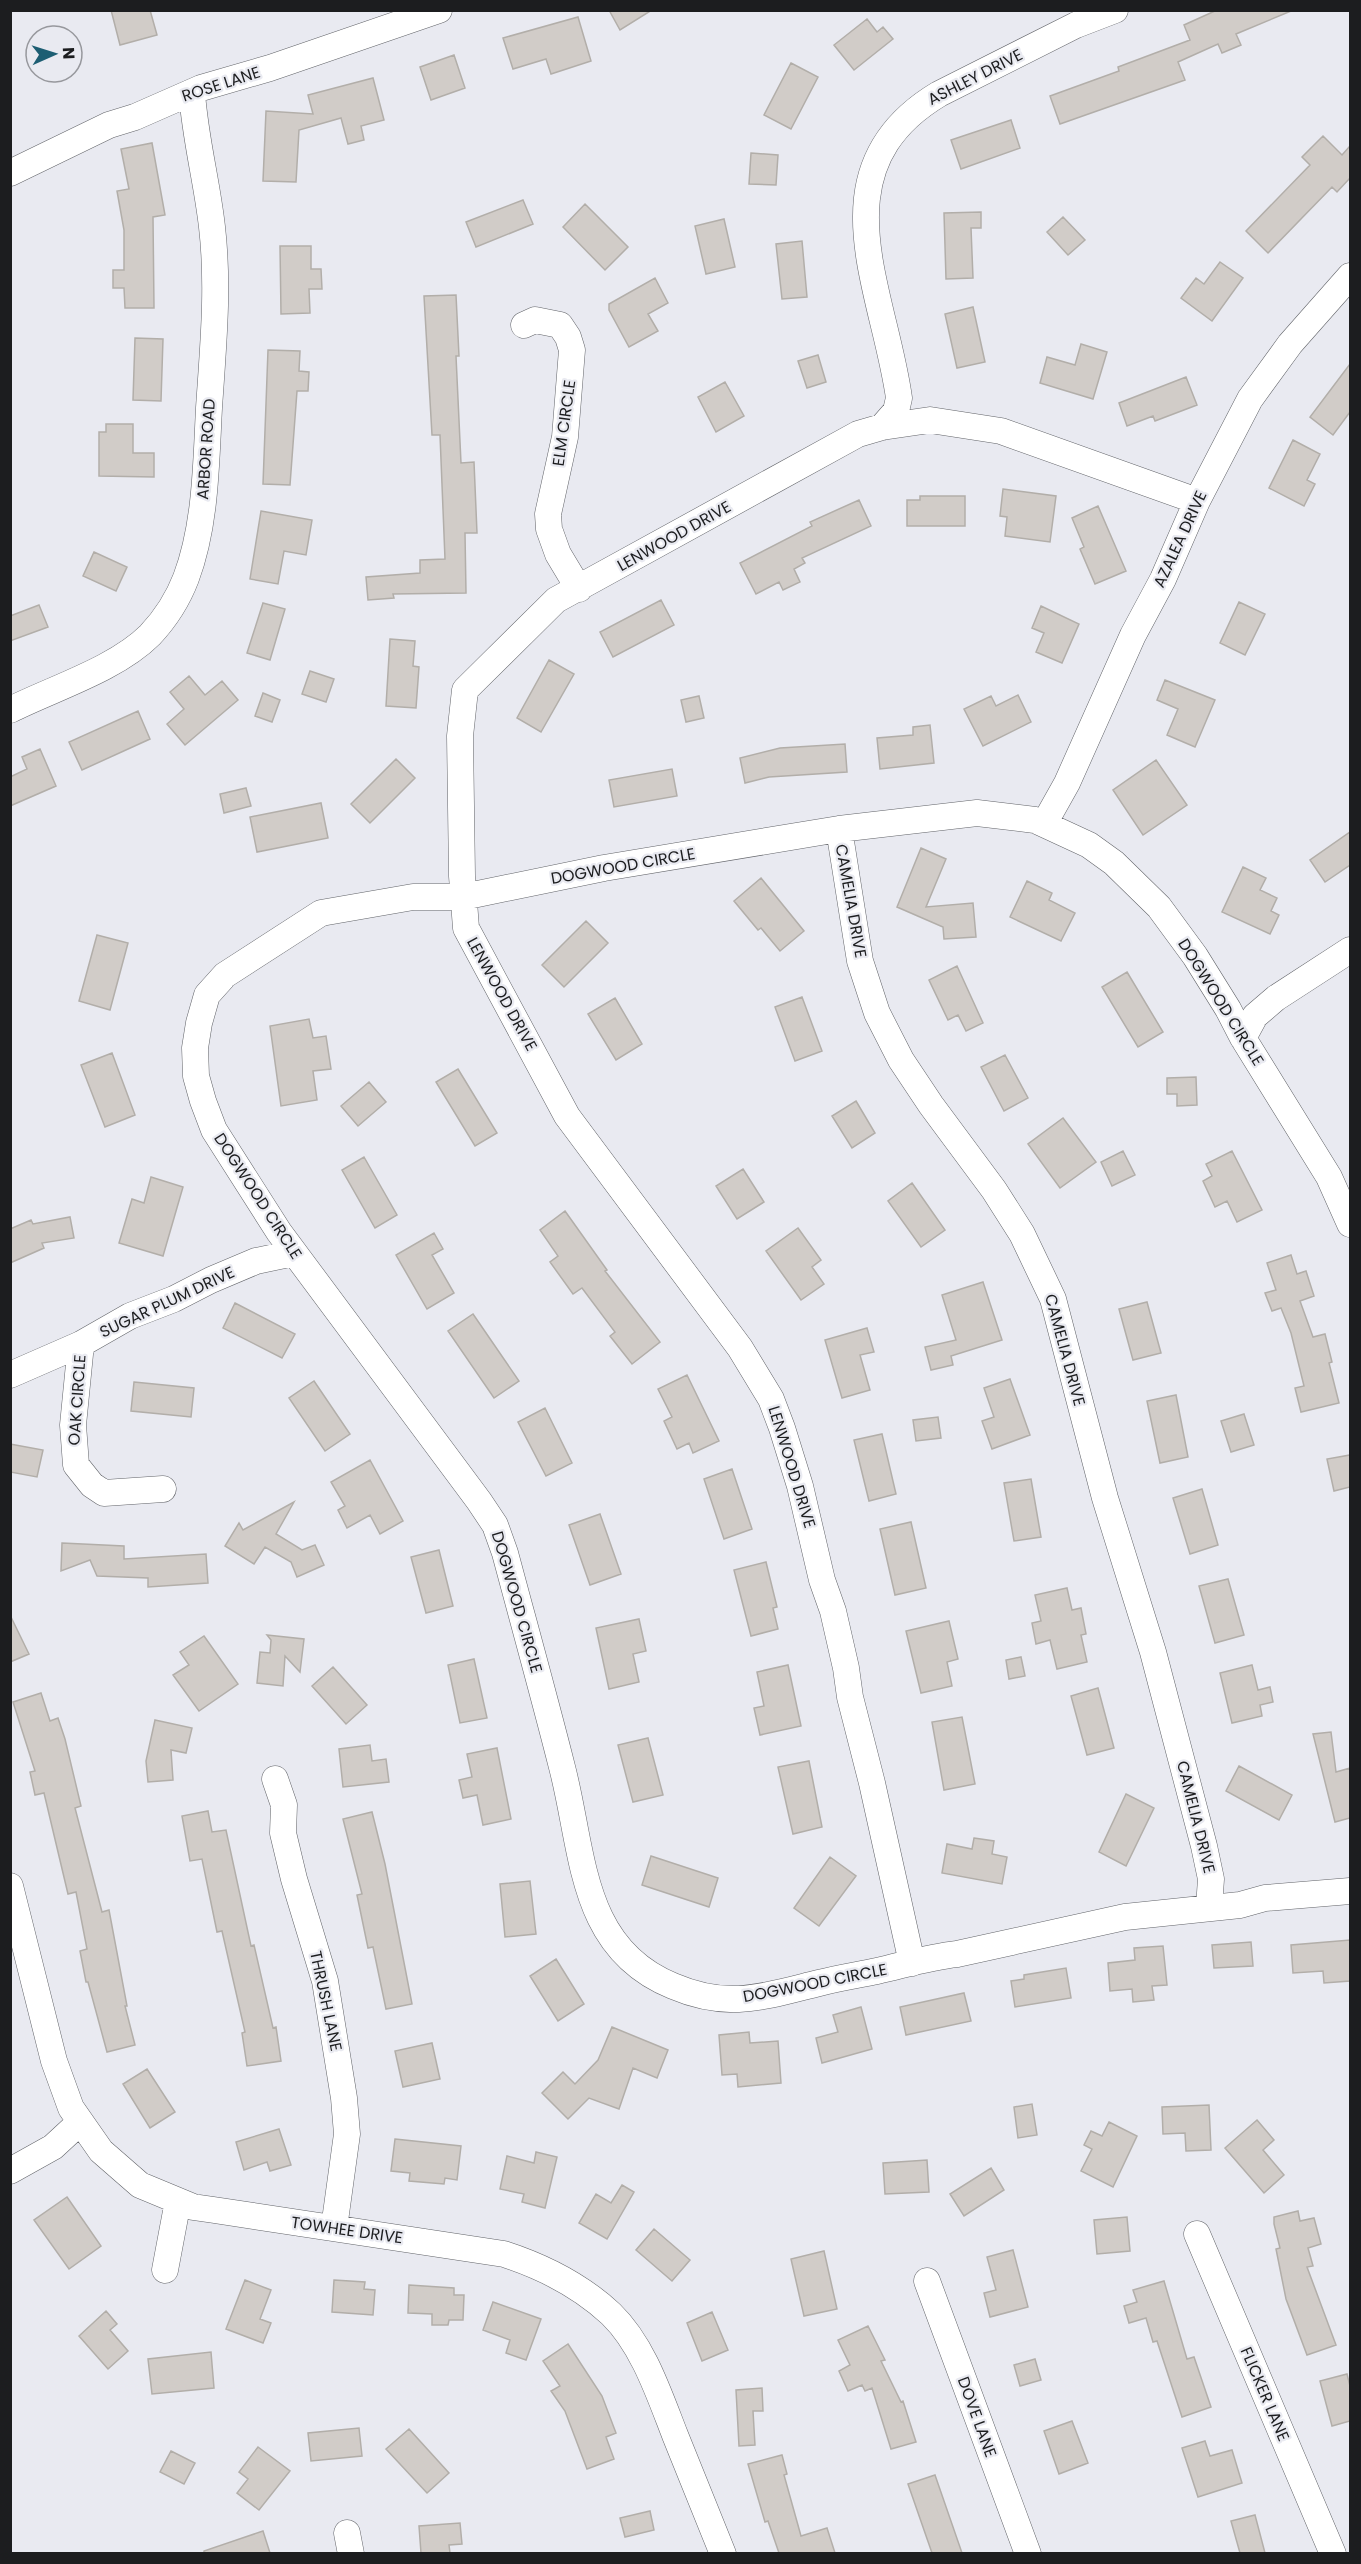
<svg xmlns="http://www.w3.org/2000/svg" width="1361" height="2564" font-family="Poppins,sans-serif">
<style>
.building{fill:#d1ccc8;stroke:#b2aea9;stroke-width:1.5}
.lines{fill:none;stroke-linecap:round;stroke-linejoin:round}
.minor-casing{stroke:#626469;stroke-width:27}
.minor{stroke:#fff;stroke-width:26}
.labels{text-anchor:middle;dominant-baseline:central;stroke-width:4.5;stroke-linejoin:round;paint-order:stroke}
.street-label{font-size:16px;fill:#1c1d1f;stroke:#e9eaf1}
</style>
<rect width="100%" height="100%" fill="#e9eaf1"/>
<path class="building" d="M111,10h39l7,25 -37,10z
M609,10h43l-32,20z
M1217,10l74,1 -55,23 5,11 -19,8 -4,-9 -40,18 7,18 -125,44 -10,-28 69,-25 -1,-4 72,-27 -6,-15z
M578,17l13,44 -40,13 -5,-15 -33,10 -10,-31z
M867,19l10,13 6,-5 10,12 -39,31 -20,-25z
M454,55l11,33 -34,12 -11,-33z
M791,63l27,14 -27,52 -27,-14z
M373,78l11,42 -23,6 3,14 -16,4 -7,-26 -42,12 -3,52 -33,-1 3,-70 47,3 -5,-19z
M1011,120l9,28 -59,21 -10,-29z
M1323,136l19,19 8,-9v32l-13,14 -5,-5 -64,66 -22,-22 64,-66 -8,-8z
M152,143l13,72 -12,2 1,91h-29l-1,-20h-11v-18h11v-40l-7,-39 12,-2 -8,-40z
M751,153l27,2 -2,30 -27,-1z
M523,200l10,24 -57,23 -10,-25z
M585,204l43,43 -23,23 -42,-43z
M981,212v16h-10l2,50 -27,1 -2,-66z
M1063,217l22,23 -17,15 -21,-23z
M724,219l11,48 -29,7 -11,-48z
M802,241l5,56 -25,2 -6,-55z
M280,246h31v23h10l1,20h-13l1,24 -29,1z
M1220,262l23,16 -31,43 -31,-23 15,-20 8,6z
M655,278l13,25 -20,11 10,17 -29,16 -20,-37v-6z
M456,295l3,61h-3l5,107 13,-1 3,71h-12l1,60 -73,1 1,4 -26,2 -2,-23 54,-4v-13l25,-1 -5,-124h-8l-8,-139z
M973,307l12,55 -28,6 -12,-54z
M135,338l28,1 -2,62 -28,-1z
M1081,344l26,8 -14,47 -53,-16 7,-26 28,8z
M268,350l32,1 -1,20 10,1 -1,19h-11l-7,94 -27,-1z
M818,355l8,27 -19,6 -9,-27z
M1350,364v48l-17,23 -23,-18z
M1186,377l11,28 -42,16 -2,-5 -26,10 -8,-23z
M725,382l19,34 -28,16 -18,-35z
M106,424h27v29h21v24l-55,-1v-44h7z
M1293,440l27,14 -13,26 8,4 -11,22 -35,-18z
M1003,489l53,7 -6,46 -45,-6 2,-19 -7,-1z
M920,496h45v30h-58v-26h13z
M859,500l12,26 -69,32 3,5 -11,6 6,13 -17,8 -4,-8 -23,12 -16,-31 72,-37 -2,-4z
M1098,506l28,65 -31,13 -15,-35 4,-2 -12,-29z
M261,511l51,9 -6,35 -22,-4 -6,33 -28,-5z
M94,552l33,15 -11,24 -33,-15z
M661,600l13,25 -61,32 -13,-25z
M1239,602l26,12 -20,41 -25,-12z
M263,603l22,6 -15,51 -23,-7z
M39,605l9,22 -38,14v-25z
M1041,606l38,18 -17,39 -26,-11 8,-19 -12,-5z
M390,639l25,2 -2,25 6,1 -3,41 -30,-2z
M549,660l25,14 -33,58 -24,-14z
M310,671l24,8 -8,23 -24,-8z
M189,676l16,19 17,-14 16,19 -53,45 -18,-21 17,-15 -14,-17z
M1165,680l50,20 -20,47 -28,-12 11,-26 -21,-9z
M263,693l17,7 -8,22 -17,-6z
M1018,695l13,27 -48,24 -19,-37 27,-13 5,10z
M699,696l5,22 -18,4 -5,-22z
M138,711l12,28 -68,31 -13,-28z
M930,725l4,38 -54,6 -3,-31 36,-3v-8z
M845,744l2,28 -78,5 -24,6 -5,-25 40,-10z
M40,749l16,37 -46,20v-29l17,-8 -5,-12z
M396,759l19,19 -45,45 -19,-19z
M1156,760l31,45 -44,30 -30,-45z
M672,769l5,27 -63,11 -5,-27z
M246,788l5,18 -27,7 -4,-19z
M321,803l7,35 -71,14 -7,-35z
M1350,832v33l-25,17 -15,-22z
M921,848l25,11 -20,48 47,-4 3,34 -32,2 -1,-12 -46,-20z
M1243,867l23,11 -6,12 17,8 -6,13 8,4 -9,19 -48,-22z
M761,878l43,53 -24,20 -19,-23 -3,2 -24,-29z
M1027,881l25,12 -3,7 26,13 -14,28 -51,-24z
M586,921l22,22 -44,44 -22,-22z
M97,935l31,8 -18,67 -31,-9z
M957,966l26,57 -17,8 -8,-16 -10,5 -19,-40z
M1127,972l36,60 -25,15 -36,-60z
M802,997l20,54 -27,10 -20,-54z
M615,998l27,46 -26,16 -28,-46z
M309,1019l4,19 13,-2 5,33 -18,2 4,29 -36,6 -11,-80z
M112,1053l23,62 -30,12 -24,-62z
M1005,1055l23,43 -24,13 -23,-44z
M458,1069l39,64 -22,13 -39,-64z
M1196,1077l1,28 -20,1v-12h-10v-16z
M369,1082l17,20 -28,24 -17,-20z
M856,1101l19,32 -23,15 -20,-32z
M1063,1118l33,44 -36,26 -32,-44z
M1123,1151l12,24 -23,11 -11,-24z
M1232,1151l30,59 -25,12 -10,-21 -12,6 -12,-26 9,-5 -6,-12z
M364,1157l33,58 -22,13 -33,-58z
M743,1169l21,33 -27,17 -21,-33z
M151,1177l32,10 -20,69 -44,-13 13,-44 12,4z
M912,1183l33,47 -24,17 -33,-46z
M565,1211l42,59 -2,1 55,71 -28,22 -22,-28 5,-4 -33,-44 -9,6 -23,-32 8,-6 -18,-26z
M70,1217l4,21 -32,5 2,5 -34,15v-34l21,-9 2,4z
M798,1228l23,32 -9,7 12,17 -23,16 -35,-49z
M434,1233l9,16 -11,6 22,38 -27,16 -31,-54z
M1291,1255l6,19 9,-3 8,25 -14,5 13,36 12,-3 7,28 -3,1 10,40 -38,9 -6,-24 9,-2 -13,-53 -10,-25 -9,3 -7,-18 11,-3 -9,-27z
M983,1282l19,58 -51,16 2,9 -22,5 -6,-23 31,-7 -14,-45z
M1147,1302l14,51 -28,7 -14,-51z
M235,1303l60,31 -13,24 -59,-30z
M473,1314l46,67 -25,17 -46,-67z
M867,1328l7,24 -14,3 10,35 -28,8 -17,-58z
M687,1375l32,66 -26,12 -4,-10 -12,6 -13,-28 8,-4 -14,-28z
M1010,1379l20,56 -38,14 -10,-28 12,-4 -10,-29z
M314,1381l36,53 -25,17 -36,-53z
M134,1382l60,6 -3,29 -60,-6z
M1176,1395l12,62 -28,6 -13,-62z
M545,1408l27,55 -26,13 -28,-54z
M1244,1414l10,31 -23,7 -10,-31z
M938,1417l3,21 -25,3 -3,-21z
M882,1434l14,60 -27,7 -15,-61z
M10,1444l33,6 -6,27 -27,-5z
M1350,1455v32l-16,4 -7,-32z
M370,1460l33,61 -23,13 -10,-19 -23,13 -9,-18 7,-4 -14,-24z
M732,1469l20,60 -28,10 -20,-60z
M1031,1479l10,58 -27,4 -10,-58z
M1202,1489l16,56 -28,9 -17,-56z
M294,1502l-18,32 26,16 13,-5 9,20 -27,12 -6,-15 -26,-15 -11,17 -29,-18 14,-23 4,7z
M600,1514l21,60 -31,11 -21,-60z
M911,1522l15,66 -31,7 -15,-66z
M62,1543l62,3v13l82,-5 2,29 -60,4v-9l-51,-2 -7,-16 -29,11z
M439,1550l14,56 -27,7 -15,-56z
M766,1562l11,45 -4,1 5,21 -27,7 -17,-66z
M1228,1579l16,56 -29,8 -16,-57z
M1067,1588l5,22 9,-2 5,26 -5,1 6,27 -30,7 -7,-29 -14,4 -4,-21 9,-2 -6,-26z
M10,1615l19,39 -19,8z
M639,1619l7,32 -13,3 6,28 -30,7 -13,-61z
M949,1621l9,38 -11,3 5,24 -31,7 -15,-62z
M267,1635l37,4 -4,33 -15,-16 -2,30 -26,-3 3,-31 10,1 1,-13z
M204,1636l34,48 -39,27 -26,-36 16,-10 -9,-13z
M1021,1657l4,19 -16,3 -3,-19z
M474,1659l13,59 -27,5 -12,-58z
M788,1665l13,61 -41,9 -6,-27 10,-2 -7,-34z
M1252,1665l6,25 12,-3 3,15 -13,3 2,11 -30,7 -12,-50z
M333,1667l34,38 -21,19 -34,-38z
M1098,1688l16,60 -27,7 -16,-59z
M41,1693l9,28 8,-3 7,21 16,67 -6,2 27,104 7,-2 18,96h-2l10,39 -28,7 -19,-70h-2l-6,-31 7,-2 -11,-57 -8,2 -24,-101 -9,2 -5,-23 5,-1 -22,-69z
M962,1717l13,67 -31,6 -12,-68z
M155,1720l37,8 -6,25 -15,-3 2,30 -25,2 -2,-21z
M1331,1732l5,40 14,-4v50l-15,4 -22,-88z
M648,1738l15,57 -30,7 -15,-57z
M370,1745l2,16 14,-2 3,23 -46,5 -4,-38z
M497,1748l14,71 -28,6 -6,-30 -14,3 -4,-18 13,-3 -5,-23z
M809,1761l13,66 -29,7 -15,-67z
M1239,1766l53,29 -13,25 -53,-29z
M1126,1794l28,14 -28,58 -27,-14z
M208,1811l4,21 14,-2 25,116 3,-1 19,83 3,-1 5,34 -34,5 -5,-33 3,-1 -23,-101 -5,1 -15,-73 -12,2 -8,-45z
M372,1812l13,52 27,140 -26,5 -13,-62 -5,1 -11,-53 5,-1 -19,-75z
M974,1838l20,3 -2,13 15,3 -5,27 -60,-11 5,-29 25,5z
M651,1856l67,22 -9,29 -67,-22z
M830,1857l26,19 -37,50 -25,-18z
M530,1881l6,53 -31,3 -5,-53z
M1350,1940v41l-26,2 -1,-12 -30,2 -2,-28z
M1251,1942l2,24 -39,2 -2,-23z
M1163,1946l4,39 -15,1 2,14 -21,2 -1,-13 -22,2 -2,-28 27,-3 -1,-12z
M556,1959l28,45 -26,17 -28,-45z
M1066,1968l5,30 -56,9 -4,-26 13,-2v-4z
M964,1993l7,28 -65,14 -6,-28z
M861,2007l11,42 -50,14 -6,-25 22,-6 -5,-17z
M612,2027l56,23 -11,28 -24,-10 -14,41 -30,-11 -21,21 -26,-26 21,-21 12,12 23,-24z
M749,2032l1,11 28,-2 3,42 -43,4 -1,-13 -15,1 -3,-40z
M432,2043l8,36 -37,8 -8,-36z
M147,2069l28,43 -25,16 -27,-44z
M1032,2104l5,31 -19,3 -4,-31z
M1209,2105l2,45 -25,1 -1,-18 -22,1 -1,-27z
M1257,2120l17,20 -11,10 21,25 -20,18 -39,-45z
M1109,2122l28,14 -24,51 -32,-16 11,-22 -8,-4 7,-14 11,5z
M279,2129l12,36 -21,6 -3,-9 -23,8 -8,-28z
M395,2139l66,7 -4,34 -12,-2 -1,6 -35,-3 1,-8 -19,-2z
M536,2152l21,5 -12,51 -23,-6 2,-8 -24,-5 7,-33 27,7z
M927,2160l2,32 -44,2 -2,-31z
M991,2168l13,22 -40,26 -14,-22z
M622,2185l12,7 -27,47 -28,-16 17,-29 15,9z
M67,2197l34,49 -32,23 -35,-49z
M1298,2211l2,10 14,-3 7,26 -13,4 5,18 -6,1 29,78 -29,10 -21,-56 -10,-50 4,-1 -6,-24v-7z
M1127,2217l3,34 -33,3 -3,-34z
M654,2229l36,31 -18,21 -36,-31z
M1013,2250l15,57 -38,10 -6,-24 12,-3 -9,-33z
M824,2251l13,58 -33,7 -13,-57z
M245,2280l26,10 -11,29 11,4 -8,20 -37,-14z
M334,2280l31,2 -1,7 11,1 -2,25 -41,-3z
M1164,2281l23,78 7,-2 17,50 -29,10 -25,-76 -4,1 -7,-24 -17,5 -5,-17 13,-4 -4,-12z
M409,2285l45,3v7h10l-1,25h-14l-1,5h-16v-11l-24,-1z
M493,2302l48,17 -15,41 -20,-7 4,-13 -27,-10z
M106,2311l11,13 -7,6 18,21 -20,18 -29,-33z
M712,2312l16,38 -26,11 -15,-38z
M868,2326l17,34 -4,1 20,41 2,-1 13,41 -25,7 -19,-61 -7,3 -3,-6 -14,6 -9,-20 11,-6 -12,-25z
M568,2344l34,52 14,37 -10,4 8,22 -27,10 -22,-58 -14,-20 9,-5 -17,-25z
M211,2352l3,36 -62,6 -4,-35z
M1035,2359l6,21 -21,6 -6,-21z
M1347,2374l3,12v35l-18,5 -12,-45z
M762,2388l1,23h-10l2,34 -16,1 -3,-56z
M1072,2421l16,42 -29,11 -15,-43z
M359,2428l3,28 -51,5 -3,-28z
M409,2429l40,44 -22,20 -41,-44z
M1205,2441l5,15 22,-6 10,33 -44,14 -16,-49z
M258,2447l32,24 -31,39 -22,-17 11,-14 -9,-7z
M171,2451l24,12 -11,21 -24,-12z
M782,2455l5,19 -3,1 17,61 26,-8 8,25h-56l-11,-32 -3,1 -17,-58z
M935,2475l27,78h-30l-24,-69z
M650,2511l4,19 -29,7 -5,-19z
M1255,2515l10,38h-25l-9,-32z
M460,2523l2,21 -13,1 1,8h-29l-2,-27z
M263,2531l7,22h-66v-2z"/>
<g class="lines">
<g class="minor-casing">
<path id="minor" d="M10,173l99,-48 26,-8 66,-29 69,-20 169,-58
M524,325l11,-5 25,5 8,12 4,13 -7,87 -17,77 1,15 9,25 21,35
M882,427l14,-16 3,-13c-15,-109 -85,-229 40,-304l137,-69 39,-15
M10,710c44,-22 106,-41 140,-75 15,-16 28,-36 36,-57 20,-53 20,-114 23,-170 4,-60 10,-121 3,-181 -5,-45 -17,-89 -20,-134
M1044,824l23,-41 66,-148 30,-56 34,-78 53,-102 40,-55 60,-68
M839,829l21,132 17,52 24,47 30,45 63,85 28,44 31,65 52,199 48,154 51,194 7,33 -2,28
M1243,1038l12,-22 21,-18 74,-48
M1350,1224l-21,-47 -86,-139 -15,-29 -33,-53 -36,-49 -45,-44 -25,-18 -54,-25 -58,-7 -138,16 -235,39 -141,29h-50l-92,16 -96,62 -18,20 -8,28 -4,25 1,28 7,25 11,29 65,102 200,269 16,24 10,28c19,71 39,143 57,214 22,84 17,181 111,219 21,9 43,14 66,13 26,-1 55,-10 80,-16 19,-5 39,-8 58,-12 27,-6 52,-14 80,-17l168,-37 115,-12 25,-7 85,-7
M81,1344l-8,81 3,40 16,20 12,8 59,-4
M10,1375l71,-31 49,-28 44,-17 37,-19 45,-19 38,-8
M275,1779l9,26 -1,28 11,46 31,102 19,117 3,36 -13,94
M10,1886l44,175 17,47 30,43 39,34 53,22 21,3 290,44c40,13 76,31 107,60 32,31 48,80 64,121 16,39 32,79 48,119
M912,1963l-40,-180 -22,-86 -4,-29 -13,-57 -11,-31 -22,-94 -18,-58 -11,-29 -31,-51 -173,-232 -101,-188 -4,-52 -2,-140 5,-46 91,-90 302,-166 24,-7 48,-7 71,11 196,70
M10,2171l43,-24 26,-24
M1197,2234l136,320
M165,2270l13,-69
M927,2281l101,273
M347,2533l4,21"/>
</g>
<use href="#minor" class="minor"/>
</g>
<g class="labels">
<g class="street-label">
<text transform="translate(975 77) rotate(-27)">ASHLEY DRIVE</text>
<text transform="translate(221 84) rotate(-18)">ROSE LANE</text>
<text transform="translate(564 423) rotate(-82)">ELM CIRCLE</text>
<text transform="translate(206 449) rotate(-86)">ARBOR ROAD</text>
<text transform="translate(674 536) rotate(-29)">LENWOOD DRIVE</text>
<text transform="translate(1180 539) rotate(-65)">AZALEA DRIVE</text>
<text transform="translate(623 866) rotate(-10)">DOGWOOD CIRCLE</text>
<text transform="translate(851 901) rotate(80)">CAMELIA DRIVE</text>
<text transform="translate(502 994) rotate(61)">LENWOOD DRIVE</text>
<text transform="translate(1221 1002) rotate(58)">DOGWOOD CIRCLE</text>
<text transform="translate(258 1196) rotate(57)">DOGWOOD CIRCLE</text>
<text transform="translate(167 1302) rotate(-25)">SUGAR PLUM DRIVE</text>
<text transform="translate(1065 1350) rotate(75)">CAMELIA DRIVE</text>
<text transform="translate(77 1400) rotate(-86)">OAK CIRCLE</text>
<text transform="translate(792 1467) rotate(73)">LENWOOD DRIVE</text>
<text transform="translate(517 1602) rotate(74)">DOGWOOD CIRCLE</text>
<text transform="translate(1196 1817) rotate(76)">CAMELIA DRIVE</text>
<text transform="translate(815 1983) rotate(-11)">DOGWOOD CIRCLE</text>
<text transform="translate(326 2001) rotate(78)">THRUSH LANE</text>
<text transform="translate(347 2230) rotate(8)">TOWHEE DRIVE</text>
<text transform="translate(1265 2394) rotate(67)">FLICKER LANE</text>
<text transform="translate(977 2417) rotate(70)">DOVE LANE</text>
</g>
</g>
<rect width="1361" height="2564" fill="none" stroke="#1c1d1f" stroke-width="24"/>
<g transform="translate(54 54) rotate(87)"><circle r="28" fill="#e9eaf1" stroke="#97989d" stroke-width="1.5"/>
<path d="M0-4.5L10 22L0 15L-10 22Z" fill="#1d5e73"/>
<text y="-9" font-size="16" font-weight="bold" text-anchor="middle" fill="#1c1d1f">N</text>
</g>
</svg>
